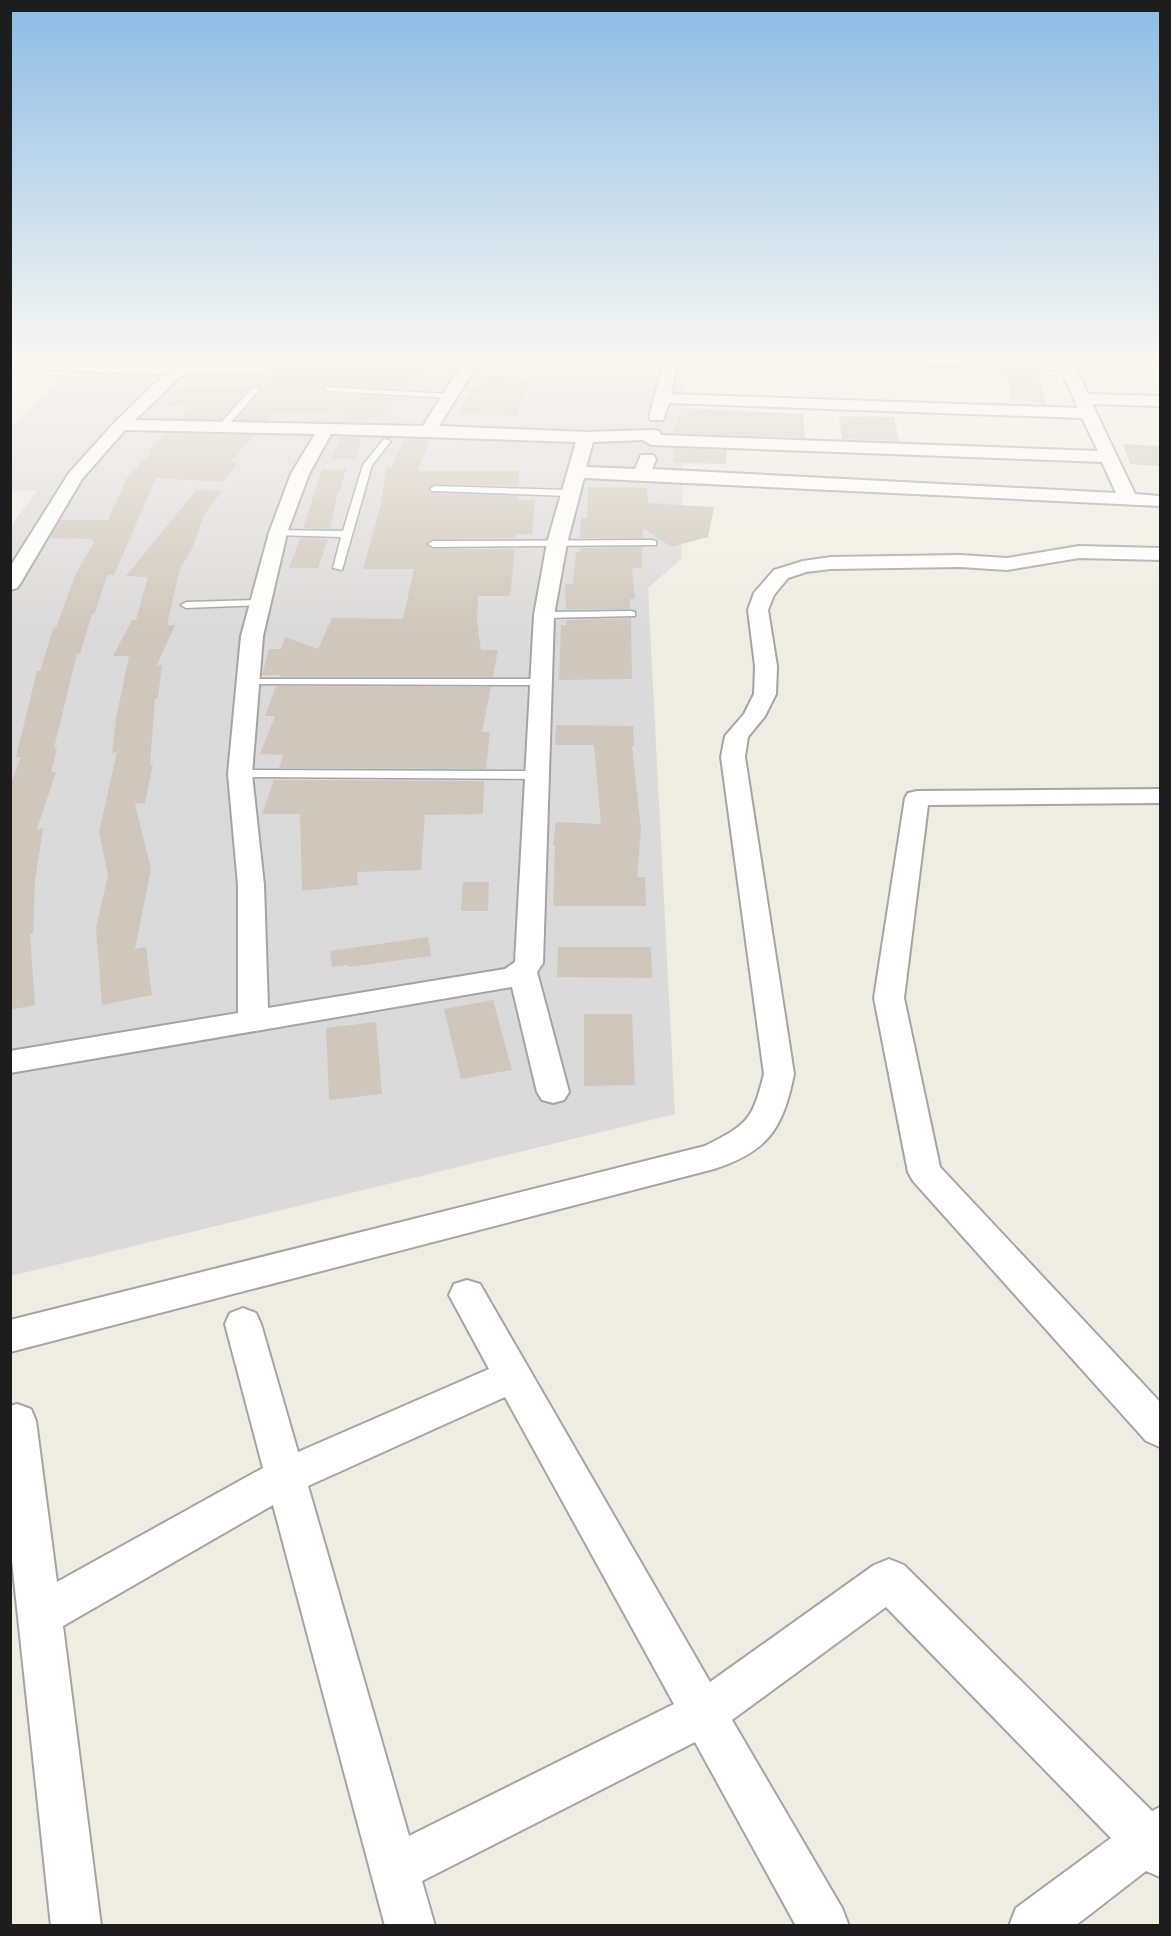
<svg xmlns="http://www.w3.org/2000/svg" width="1171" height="1936" font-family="Quicksand,sans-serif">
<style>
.residential{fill:#dbdada}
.building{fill:#cfc7bb}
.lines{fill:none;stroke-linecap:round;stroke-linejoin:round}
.service-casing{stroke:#a4a4a4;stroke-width:3}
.minor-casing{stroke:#a4a4a4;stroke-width:4}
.service{fill:#fff;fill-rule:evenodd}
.minor{fill:#fff;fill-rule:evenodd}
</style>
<rect width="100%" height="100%" fill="#efede2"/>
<path class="residential" d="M85,358h600l-4,201 -33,29 27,526 -664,162 -1,-749 28,-37 -27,1v-64l55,-54z"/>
<path class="building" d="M276,358h153l-9,11h5l-17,20 -83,-4 -3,3 6,5 76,5 -18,20 -18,-1 -2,6 -23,-1 2,-7 -70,-3 -8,9 -31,-1 26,-30v-2l-6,-2h10l10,-13z
M1002,370l35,1 9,33 -35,-6v-9z
M483,376l49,2 -16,39 -58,-5z
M244,385h8l-31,35 -43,-1 11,-13h-22l16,-19 57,1z
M681,408l122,6 2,24 -132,-5z
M839,416l55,1 5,24 -57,-2z
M165,433l90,2 -25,27 8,1 -15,19 -67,-4 -42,97h-7l-12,38 -3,1 -12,40h-3l-23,94 3,1 -6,23h5l-19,57 6,-1 -8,53 -2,53h-3l5,71 -25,5v-224l11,-29h-5l21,-86h3l13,-42 3,-1 20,-55 19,-32h-3l1,-2 -43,-1 10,-18h48l19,-42 26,-27h-4z
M339,437h23l-6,22h-24z
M404,439l26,1 -12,31h101l-1,15 -83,-2 -7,5 2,4 87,3v4h18l-3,35 -16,-1v4l-83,1 -7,4 7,6h82l-5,47h-32l-1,27 4,27h17l-5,27h-214l1,-2h-18l7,-26h12l4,-12 33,12 14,-31 71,1 11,-50h-51l18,-65 5,-37h6z
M1123,444l38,2v20l-31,-2z
M674,448l53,2 -1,14 -53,-1z
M322,469h24l-6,22h-2l-8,38 -27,-1z
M588,487l59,1 1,15 66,4 -6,30 -37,10 -28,-19v10h-63l1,-20h6z
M196,490l26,1 -18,24 -12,34 -12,19 -13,57h8l-18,40h5l-4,33 -3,1 -5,66 3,-1 -8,39 -10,1 16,65 -16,80 11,-2 6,48 -50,10 -6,-77 12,-53 -9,-43 18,-80 -5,1 4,-35 13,-62h-16l19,-36h4l12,-43 -22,-1z
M300,538l28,1 -10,29h-29z
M642,547v21h-10l3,31h-5v10h-64l-1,-25h8l3,-32h3l1,-4z
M631,618l1,61 -73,1 2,-55h5v-5z
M276,686l215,1 -9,45h8l-4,37 -207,-1 4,-13 -23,-1 15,-38h-10z
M556,725l77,1 1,20h-2l9,83 -4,48h8l1,29h-93l2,-60 -2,-1 3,-23 45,2 -7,-79h-39z
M274,780l210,1 -1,33 -58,1 -4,55 -64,2 1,13 -56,6 -2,-77h-38z
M463,882h26l-1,29h-27z
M428,937l3,19 -83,11v-2l-16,2 -2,-16z
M558,947h93l1,31 -95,-1z
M493,1000l19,70 -51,9 -17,-70z
M584,1014h48l3,71 -51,1z
M376,1022l6,72 -53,6 -3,-72z"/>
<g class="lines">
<g class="service-casing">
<path id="service" d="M253,387l7,2 -35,40h-6v-4z
M325,387l125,7 4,2 -4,2 -122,-7 -4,-2z
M384,439l7,2 -19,24 -30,105 -9,-2 8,-31 -67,-2v-4l4,-1 65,1 20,-66z
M435,486l134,4 5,3 -5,3 -137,-5 -2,-2z
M652,540l4,1v4l-223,2 -5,-3 5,-3z
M260,600l4,1v4l-78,3 -5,-3 5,-3z
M631,611l4,1v4l-91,2 -5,-3 5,-3z
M248,679h293l6,3 -6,3 -297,-1 -2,-2z
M240,770l297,1 6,4 -6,4 -301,-2 -2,-3z"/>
</g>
<g class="minor-casing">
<path id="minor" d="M182,358h16l-6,7h64l8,5 -8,5h-74l-47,45 288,6 43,-68h15l-42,68 147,6 67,-2 6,1 2,4 437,16 -16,-33 -413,-15 -6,17h-12l-2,-3 16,-59h14l-8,36 407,14 -17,-38 -232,-8 -7,-4h145l90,3 -1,-3h15l17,36 72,2v10l-68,-2 43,90 25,2v10l-576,-28 -17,65 -13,72 -11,348 -6,9 32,120 -5,8 -11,3 -11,-3 -5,-8 -25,-105 -502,86v-22l228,-38v-128l-10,-111 13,-138 28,-103 22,-59 24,-40 -190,-4 -43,49 -62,105 -3,4 -7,2v-23l59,-94 46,-51 50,-48 -155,-6v-9l165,6zM331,434l245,8 -29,101 -13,72 -19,347 -10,7 -237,39 -4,-123 -12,-111 11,-138 24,-103 22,-59zM643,440l8,5 451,17 14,31 -464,-24 4,-10 -3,-4h-12l-6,14 -49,-2 7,-25z
M1079,546l81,2v12l-81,-2 -72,12 -47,-3 -129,2 -25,3 -18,6 -14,17 -6,15 9,56 -1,28 -11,22 -17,21 -3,20 49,317c-11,54 -25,77 -80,95l-704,183v-32l695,-174c43,-22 47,-25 59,-72l-43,-317 4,-21 19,-22 10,-20 1,-28 -7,-56 6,-17 20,-23 29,-9 28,-4 129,-2 47,3z
M1160,789v14l-232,2 -24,193 36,169 220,235v45l-14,-6 -233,-260 -5,-9 -34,-174 31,-200 3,-5 9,-2z
M467,1280l13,4 230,398 164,-117 15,-6 15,6 248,246 8,-4v70l-14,-6 -71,55h-66l7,-18 95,-70 -225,-231 -154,113 110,188 7,18h-53l-101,-184 -273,139 13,45h-50l-112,-421 -210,121 38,300h-50l-41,-384v-136l7,-2 14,5 5,12 21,161 206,-114 -38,-144 5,-11 13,-5 13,5 5,11 37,128 191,-83 -40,-74 5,-11zM505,1397l169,307 -265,132 -101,-350z"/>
</g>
<use href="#service" class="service"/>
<use href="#minor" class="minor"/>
</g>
<linearGradient id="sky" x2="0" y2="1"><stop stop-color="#8bbbe5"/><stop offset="0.57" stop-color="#f8f7f2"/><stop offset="1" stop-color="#f8f7f2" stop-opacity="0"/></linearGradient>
<rect width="1171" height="629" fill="url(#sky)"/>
<rect width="1171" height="1936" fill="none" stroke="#1d1d1d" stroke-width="24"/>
</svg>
